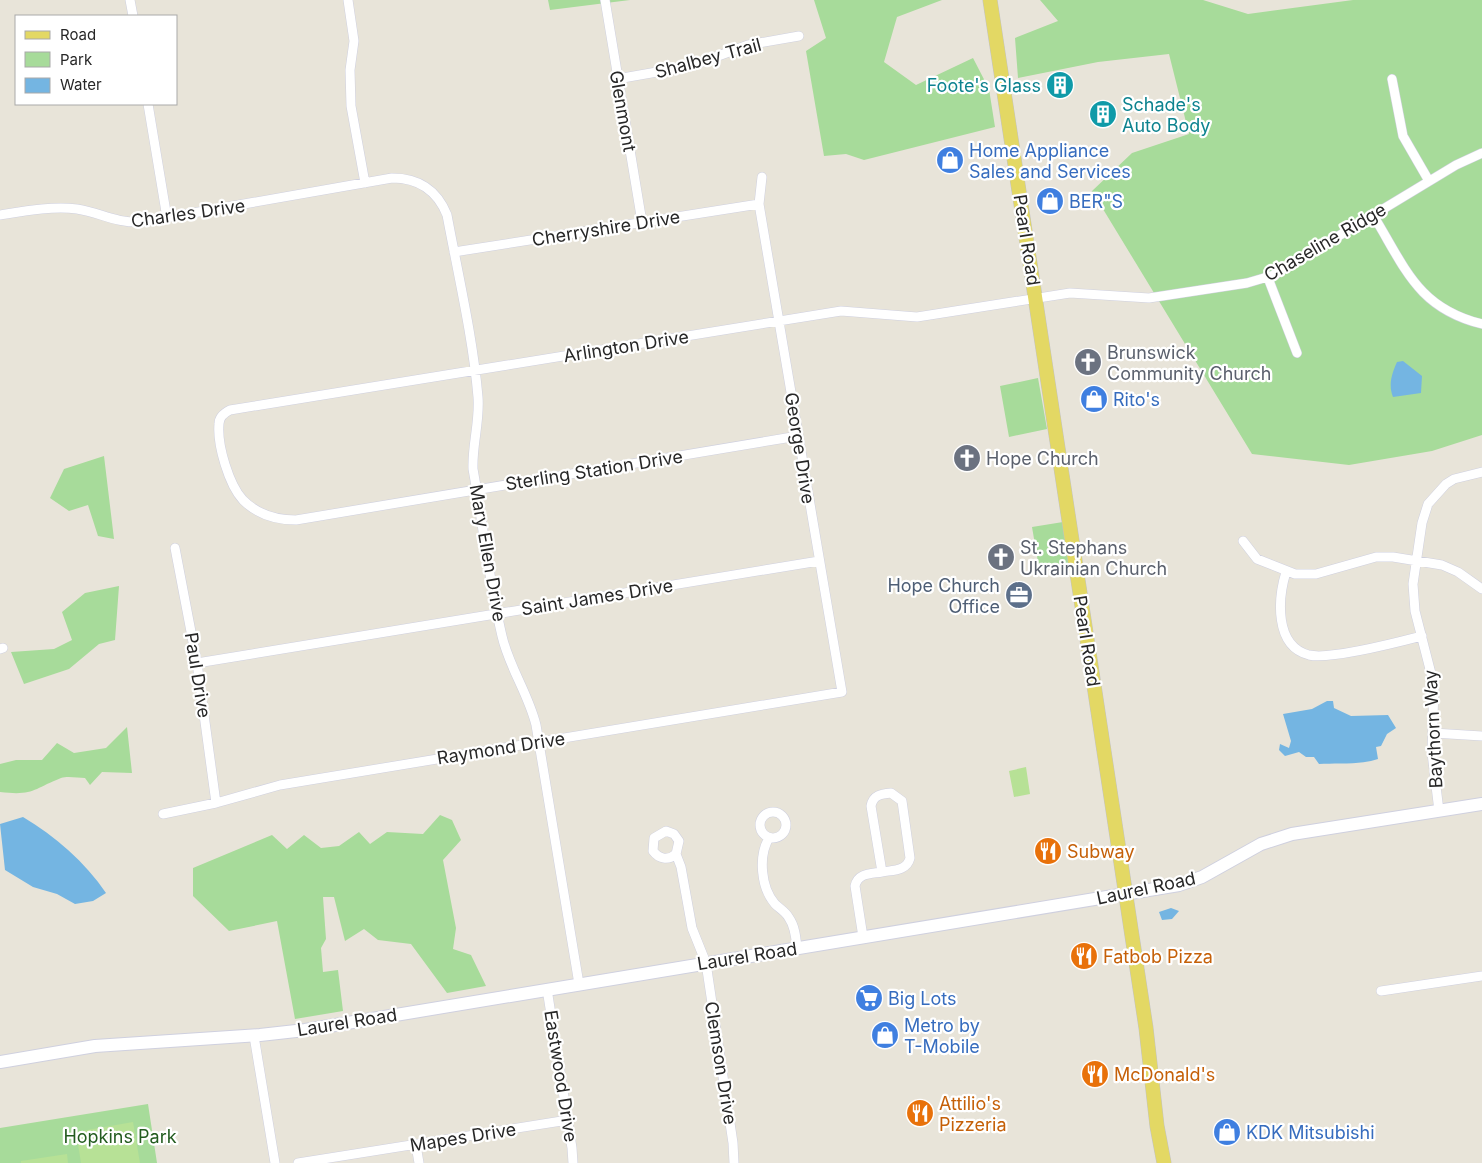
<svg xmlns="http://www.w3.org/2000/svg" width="1482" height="1163" font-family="Inter,sans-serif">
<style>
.green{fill:#a7db9a}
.pitch{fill:#b7e196}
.water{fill:#74b5e2}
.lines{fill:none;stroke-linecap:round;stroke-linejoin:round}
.street-casing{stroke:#cfd0df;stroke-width:10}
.secondary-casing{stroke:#cfd0df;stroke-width:14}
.primary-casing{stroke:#c3c3c3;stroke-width:15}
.street{stroke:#fff;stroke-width:9}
.secondary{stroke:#fff;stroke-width:12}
.primary{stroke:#e3d864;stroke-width:14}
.labels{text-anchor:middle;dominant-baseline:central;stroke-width:4.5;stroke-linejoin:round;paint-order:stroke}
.street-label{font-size:18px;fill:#272727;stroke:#fff}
.culture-label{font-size:18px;fill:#0d838f;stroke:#fff;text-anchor:end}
.shop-label{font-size:18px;fill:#366cbe;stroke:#fff;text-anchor:start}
.worship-label{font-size:18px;fill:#5b616d;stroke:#fff;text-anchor:start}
.service-label{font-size:18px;fill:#4e5e75;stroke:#fff;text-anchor:end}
.food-label{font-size:18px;fill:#c56008;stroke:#fff;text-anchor:start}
.park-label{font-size:18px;fill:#235c1f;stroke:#fff}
</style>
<rect width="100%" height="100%" fill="#e8e4d9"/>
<path class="green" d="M548,0h82l-80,10z
M814,0h128l-45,17 -13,45 32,23 57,-27 16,31 6,38 -131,33 -18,-6 -22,2 -18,-105 20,-13z
M1040,0h163l45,14 105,-14h129v435l-50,16 -83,14 -97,-11 -160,-263 40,-38 57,-19 -20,-80 -71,8 -80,16 -3,-40 43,-17z
M1038,378l9,51 -38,8 -9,-51z
M104,456l10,83 -16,-3 -10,-31 -19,6 -19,-13 14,-29z
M1063,522l6,41 -30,5 -7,-41z
M119,586l-4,54 -16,4 -30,25 -45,15 -13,-32 43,-3 18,-9 -10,-28 23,-19z
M127,727l5,46 -30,-1 -12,13 -5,-7c-7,0 -17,-2 -24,0 -28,11 -27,18 -61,14v-28l16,-4h26l15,-17 17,10 32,-5z
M440,815l12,5 9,20 -18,20 13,68 -3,21 18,6 15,31 -39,7 -36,-49 -33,-4 -14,-11 -19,12 -11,-44h-11l3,42 -5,9 2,24 15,-2 5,41 -48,8 -18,-98 -48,10 -36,-35v-28l79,-33 15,14 17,-14 17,13 18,-2 20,-14 11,12 17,-12 36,2z
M148,1104l9,59h-157v-35z"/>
<path class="pitch" d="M1026,767l4,27 -16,3 -5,-26z
M133,1122l7,41h-59l-5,-31z
M67,1154l1,9h-47v-2z"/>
<path class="water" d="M1403,361l19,15 -1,17 -28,4c-5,-12 -1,-24 4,-35z
M1327,701h6l1,7 17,8 37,-1 8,13 -9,6 -6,12 -5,1 2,12c-18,6 -43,4 -59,5l-5,-7h-8l-7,-5 -14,4 -6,-6 1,-6 9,4 2,-7 -8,-27 29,-5z
M23,817c32,19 62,45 83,76l-13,8 -18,3 -18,-10 -24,-7 -28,-17 -5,-46z
M1171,908l8,3 -7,8 -10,1 -3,-8z"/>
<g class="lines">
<g class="street-casing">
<path id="street" d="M130,0l3,16
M348,0l6,41 -4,29 1,36 14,77
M605,0l37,222
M617,79l74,-13 57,-21 51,-9
M1392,79l11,57 26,45
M148,104l19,114
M0,215c25,-4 52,-9 77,-6 25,4 37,14 65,13l250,-44c27,0 45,12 55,37 11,59 26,123 31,182 2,24 -6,48 -5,72 10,55 16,112 29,167 7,31 26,57 34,89l43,259
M1373,215c32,52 44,93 109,109
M454,252l305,-48
M1268,278l29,75
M798,436l-502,84c-20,0 -38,-5 -53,-20 -14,-15 -26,-55 -24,-76 0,-7 5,-11 11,-14l611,-99 76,6 153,-24 79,5 98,-15 27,-8 182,-110 26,-12
M1243,541l14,18 38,15h21l60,-17h17l49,8 16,7 24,17
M175,548l22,115 19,140
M1286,572c-8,26 -12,74 23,83 22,5 90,-13 113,-19
M0,649l3,-1
M197,663l622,-102
M1433,733l49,3
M891,793l11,8 8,57c-3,13 -17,12 -28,14l-11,-66c2,-11 10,-12 20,-13z
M1439,811l-7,-58 2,-68 -19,-74 -2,-27 9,-61 6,-19 18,-20 8,-5 28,-7
M760 825a13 13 0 1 1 26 0a13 13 0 1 1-26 0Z
M163,814l53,-11 64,-18 562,-93 -83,-488 3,-27
M769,838c-11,18 -8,50 6,66 5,5 11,8 14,14 6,8 7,20 8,30
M676,854c-8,7 -17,5 -23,-3l1,-13 12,-7 8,3 5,7 -3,13 5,13 11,61 14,35 27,180 1,20
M863,937l-8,-51c3,-13 15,-12 27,-14
M547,989l25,159 1,15
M1381,991l101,-15
M254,1036l21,127
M416,1145l3,18
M298,1163l270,-43"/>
</g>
<g class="secondary-casing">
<path id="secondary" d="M0,1062l95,-16 165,-11 45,-5 874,-145 23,-8 59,-33 31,-10 190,-30"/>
</g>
<g class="primary-casing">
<path id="primary" d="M990,0l156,1028 11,98 7,37"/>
</g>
<use href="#street" class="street"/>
<use href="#secondary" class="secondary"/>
<use href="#primary" class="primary"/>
</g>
<defs>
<g id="building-disc" transform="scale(1.4375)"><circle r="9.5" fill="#0f9aa8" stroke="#fff"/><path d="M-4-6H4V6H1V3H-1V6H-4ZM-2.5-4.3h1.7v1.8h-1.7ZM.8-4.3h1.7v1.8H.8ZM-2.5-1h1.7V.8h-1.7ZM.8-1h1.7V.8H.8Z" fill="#fff"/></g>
<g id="shop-disc" transform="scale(1.4375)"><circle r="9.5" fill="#3f7fe0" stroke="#fff"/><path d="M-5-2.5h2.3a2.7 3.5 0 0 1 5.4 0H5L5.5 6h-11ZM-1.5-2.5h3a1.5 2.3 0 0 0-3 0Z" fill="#fff"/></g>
<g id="church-disc" transform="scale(1.4375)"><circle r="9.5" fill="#6b7280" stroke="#fff"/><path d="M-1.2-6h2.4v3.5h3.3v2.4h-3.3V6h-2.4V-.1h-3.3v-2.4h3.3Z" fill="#fff"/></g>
<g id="office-disc" transform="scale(1.4375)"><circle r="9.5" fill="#5c6f8a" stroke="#fff"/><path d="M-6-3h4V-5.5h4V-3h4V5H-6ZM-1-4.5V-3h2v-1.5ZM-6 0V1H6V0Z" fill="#fff"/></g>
<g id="restaurant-disc" transform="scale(1.4375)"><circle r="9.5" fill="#e8710a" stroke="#fff"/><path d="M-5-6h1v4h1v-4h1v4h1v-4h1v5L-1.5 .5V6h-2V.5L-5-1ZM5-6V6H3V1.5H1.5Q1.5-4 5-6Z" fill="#fff"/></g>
<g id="supermarket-disc" transform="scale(1.4375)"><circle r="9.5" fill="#3f7fe0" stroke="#fff"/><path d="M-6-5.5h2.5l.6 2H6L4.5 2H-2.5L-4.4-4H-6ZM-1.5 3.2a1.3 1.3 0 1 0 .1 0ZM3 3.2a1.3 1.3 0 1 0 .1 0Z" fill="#fff"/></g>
</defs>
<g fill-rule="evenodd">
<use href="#building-disc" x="1060" y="85"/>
<use href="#building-disc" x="1103" y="114"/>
<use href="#shop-disc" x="950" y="160"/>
<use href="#shop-disc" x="1050" y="201"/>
<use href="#church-disc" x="1088" y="362"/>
<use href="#shop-disc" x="1094" y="399"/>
<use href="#church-disc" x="967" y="458"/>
<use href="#church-disc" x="1001" y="557"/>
<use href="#office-disc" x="1019" y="595"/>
<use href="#restaurant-disc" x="1048" y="851"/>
<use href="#restaurant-disc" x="1084" y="956"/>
<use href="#supermarket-disc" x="869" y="998"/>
<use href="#shop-disc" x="885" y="1035"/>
<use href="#restaurant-disc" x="1095" y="1074"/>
<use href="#restaurant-disc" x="920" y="1113"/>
<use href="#shop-disc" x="1227" y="1132"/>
</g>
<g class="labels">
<g class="street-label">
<text transform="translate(708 58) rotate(-15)">Shalbey Trail</text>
<text transform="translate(623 111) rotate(80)">Glenmont</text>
<text transform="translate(188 213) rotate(-8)">Charles Drive</text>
<text transform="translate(606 228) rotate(-9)">Cherryshire Drive</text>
<text transform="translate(1027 240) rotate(81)">Pearl Road</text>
<text transform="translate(1325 242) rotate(-30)">Chaseline Ridge</text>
<text transform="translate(626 346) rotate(-9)">Arlington Drive</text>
<text transform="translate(800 448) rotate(81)">George Drive</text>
<text transform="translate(594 470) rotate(-9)">Sterling Station Drive</text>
<text transform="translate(488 553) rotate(80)">Mary Ellen Drive</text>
<text transform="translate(597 597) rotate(-9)">Saint James Drive</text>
<text transform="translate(1087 641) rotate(81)">Pearl Road</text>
<text transform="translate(198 675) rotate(81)">Paul Drive</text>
<text transform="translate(1433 729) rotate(-93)">Baythorn Way</text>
<text transform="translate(501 748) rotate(-9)">Raymond Drive</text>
<text transform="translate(1146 888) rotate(-12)">Laurel Road</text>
<text transform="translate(747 956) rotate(-9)">Laurel Road</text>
<text transform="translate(347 1022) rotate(-9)">Laurel Road</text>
<text transform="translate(721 1063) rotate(81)">Clemson Drive</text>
<text transform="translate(561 1076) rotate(81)">Eastwood Drive</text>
<text transform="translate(463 1137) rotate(-9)">Mapes Drive</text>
</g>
<g class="culture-label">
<text x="1041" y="85">Foote's Glass</text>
<text x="1122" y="104" text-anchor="start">Schade's<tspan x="1122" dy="21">Auto Body</tspan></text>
</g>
<g class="shop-label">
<text x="969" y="150">Home Appliance<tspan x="969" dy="21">Sales and Services</tspan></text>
<text x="1069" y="201">BER"S</text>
<text x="1113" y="399">Rito's</text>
<text x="888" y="998">Big Lots</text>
<text x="904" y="1025">Metro by<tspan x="904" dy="21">T-Mobile</tspan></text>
<text x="1246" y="1132">KDK Mitsubishi</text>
</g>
<g class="worship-label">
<text x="1107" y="352">Brunswick<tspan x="1107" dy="21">Community Church</tspan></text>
<text x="986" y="458">Hope Church</text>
<text x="1020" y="547">St. Stephans<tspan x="1020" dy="21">Ukrainian Church</tspan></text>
</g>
<g class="service-label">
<text x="1000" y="585">Hope Church<tspan x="1000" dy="21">Office</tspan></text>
</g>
<g class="food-label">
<text x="1067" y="851">Subway</text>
<text x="1103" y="956">Fatbob Pizza</text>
<text x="1114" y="1074">McDonald's</text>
<text x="939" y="1103">Attilio's<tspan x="939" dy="21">Pizzeria</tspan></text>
</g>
<g class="park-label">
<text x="120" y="1136">Hopkins Park</text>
</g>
</g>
<rect x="15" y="15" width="162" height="90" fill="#ffffff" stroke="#a9a9a9"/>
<rect x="25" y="31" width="25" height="8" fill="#e3d864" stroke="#a9a9a9"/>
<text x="60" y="40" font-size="15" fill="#272727">Road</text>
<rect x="25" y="52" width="25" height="15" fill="#a7db9a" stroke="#a9a9a9"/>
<text x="60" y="65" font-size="15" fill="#272727">Park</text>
<rect x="25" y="78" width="25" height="15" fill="#74b5e2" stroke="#a9a9a9"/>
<text x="60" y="90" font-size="15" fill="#272727">Water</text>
</svg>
